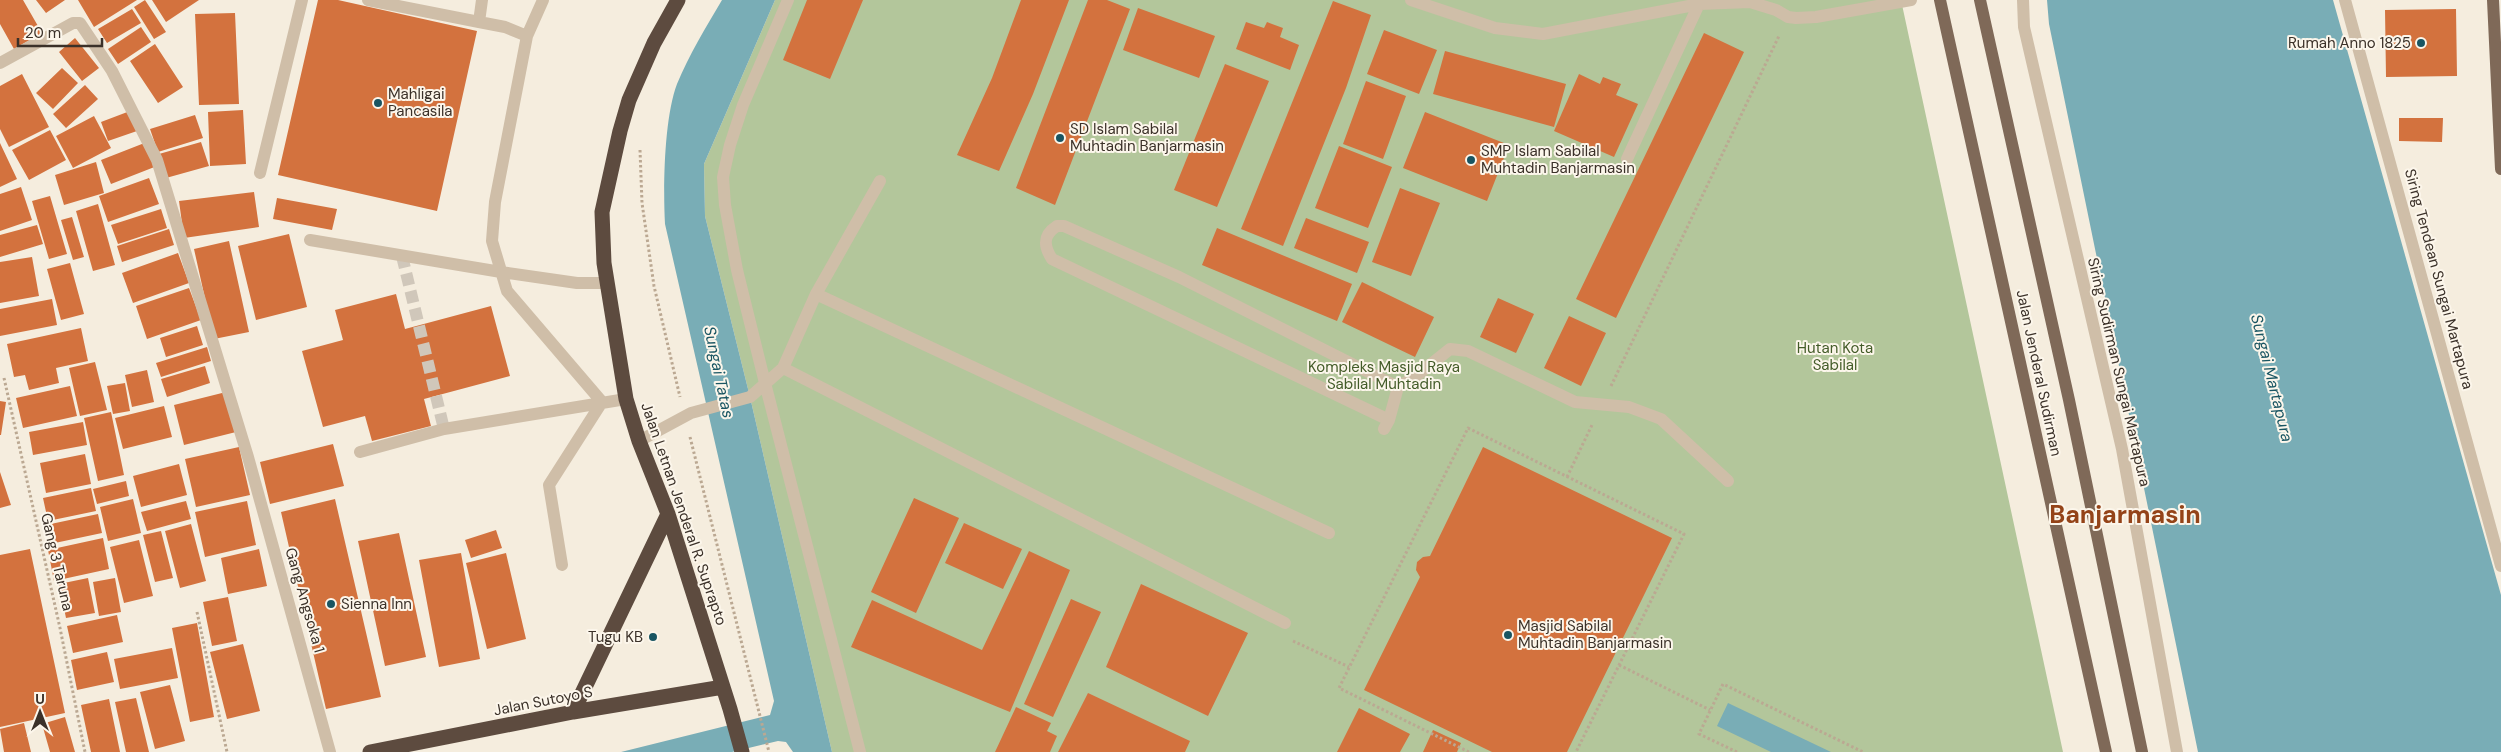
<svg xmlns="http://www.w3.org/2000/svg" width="2501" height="752" font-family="'DM Sans',sans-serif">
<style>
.green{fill:#b3c69b}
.water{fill:#79adb6}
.building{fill:#d3723e}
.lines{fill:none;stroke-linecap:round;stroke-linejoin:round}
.minor-tunnel{stroke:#d0c7ba;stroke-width:12;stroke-dasharray:12 6;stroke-linecap:butt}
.path{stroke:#bba892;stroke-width:3;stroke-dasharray:2.5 2.5;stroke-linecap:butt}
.minor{stroke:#cfbea8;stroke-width:12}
.major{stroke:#7f6958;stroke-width:12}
.highway{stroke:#5d4b3f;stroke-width:15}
.poi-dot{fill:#195562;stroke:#fcf6eb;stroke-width:2}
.labels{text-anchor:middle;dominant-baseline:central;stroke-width:4;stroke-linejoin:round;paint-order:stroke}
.poi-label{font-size:15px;fill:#3b3129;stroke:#fcf6eb;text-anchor:start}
.street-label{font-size:15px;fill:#3b3129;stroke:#fcf6eb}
.park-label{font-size:15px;fill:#445c29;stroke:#fcf6eb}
.water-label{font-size:16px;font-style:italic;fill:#195562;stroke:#fcf6eb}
.town-label{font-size:25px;font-weight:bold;fill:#944318;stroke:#fcf6eb}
</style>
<rect width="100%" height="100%" fill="#f5edde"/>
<path class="green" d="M775,0h1126l162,752h-1231l-82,-355 -45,-181 -1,-52z"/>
<path class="water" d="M722,0h53l-71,164 1,52 45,181 82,355h-39l-7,-10 -8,-1 -46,11h-111l149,-37 4,-14 -109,-477c-2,-36 -1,-106 12,-140 12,-29 29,-57 45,-84z
M2047,0h286l168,595v157h-303l-149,-728z
M1728,703l103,49h-60l-54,-26z"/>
<path class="building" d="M0,0h23l19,33 -28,16 -14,-25z
M36,0h29l-19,13z
M78,0h59l-43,27z
M145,0l21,32 -12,7 -20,-32z
M152,0h47l-33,22z
M318,0h20l139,31 -40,180 -159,-36z
M807,0h56l-33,79 -47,-19z
M1021,0h48l-36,94 -34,77 -42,-16 35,-77z
M1088,0h19l23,9 -75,196 -39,-17z
M1333,1l38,14 -25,73 -63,158 -42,-17z
M1138,8l77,28 -16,42 -76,-28z
M132,9l9,14 -34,20 -9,-14z
M2456,9l1,67 -71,1 -1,-67z
M235,13l4,91 -40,1 -4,-91z
M1246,22l18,6 3,-6 16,6 -3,9 19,8 -9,25 -54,-21z
M141,27l10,15 -33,22 -10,-15z
M1384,30l53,20 -18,44 -52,-20z
M1704,33l40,19 -128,266 -40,-19z
M75,38l24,30 -17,13 -23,-29z
M155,44l28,43 -25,16 -28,-42z
M1445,51l121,33 -12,43 -121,-33z
M1225,64l44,17 -52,126 -43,-17z
M62,68l16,15 -25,26 -17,-16z
M22,74l27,53 -40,20 -9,-18v-43z
M1579,74l21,10 3,-7 18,7 -5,11 22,9 -24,53 -60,-26z
M1366,81l40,15 -23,63 -40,-15z
M85,85l13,14 -32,29 -13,-14z
M243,110l3,54 -36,2 -2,-54z
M130,111l7,20 -29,10 -7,-19z
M1425,112l84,33 -22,56 -84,-33z
M195,115l8,23 -45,14 -8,-23z
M94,116l17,32 -38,20 -17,-32z
M2399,118h44l-1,24 -43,-1z
M50,130l16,30 -37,20 -17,-30z
M147,142l10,24 -46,18 -10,-24z
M201,142l8,24 -43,12 -7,-24z
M0,143l17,36 -17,8z
M1339,146l53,21 -24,61 -53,-20z
M96,162l8,31 -40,12 -9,-30z
M149,178l10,26 -51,18 -9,-26z
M21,187l11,33 -32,11v-37z
M1400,188l40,15 -29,73 -39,-14z
M254,192l5,35 -75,11 -5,-37z
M50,196l17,58 -18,5 -17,-58z
M277,198l60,11 -5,21 -59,-11z
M98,204l17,61 -22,6 -17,-60z
M161,209l6,19 -49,16 -7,-19z
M72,217l12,40 -11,3 -12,-40z
M1306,218l63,24 -12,31 -63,-25z
M37,225l6,19 -43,13v-22z
M1217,228l135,56 -15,37 -135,-56z
M169,229l5,16 -52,17 -5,-16z
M289,234l18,73 -51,13 -18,-74z
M229,241l20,91 -35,7 -20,-90z
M178,253l11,30 -56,20 -11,-30z
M32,257l7,39 -39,7v-41z
M70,263l14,51 -23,6 -14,-51z
M1362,282l72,35 -19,40 -73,-35z
M189,288l12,32 -54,19 -11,-33z
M396,294l9,35 86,-23 19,70 -86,23 7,27 -59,15 -7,-25 -42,11 -21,-76 41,-11 -8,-30z
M1498,298l36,16 -18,39 -36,-16z
M52,299l5,26 -57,11v-27z
M1569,316l37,17 -25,53 -37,-18z
M197,326l6,19 -37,12 -6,-19z
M81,328l7,33 -32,7 3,15 -30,7 -4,-15 -11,2 -7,-33z
M207,347l4,14 -50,16 -5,-14z
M95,362l12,48 -27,6 -11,-48z
M205,366l5,17 -43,14 -6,-18z
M147,370l7,32 -22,5 -7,-32z
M125,383l5,28 -17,3 -6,-28z
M70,386l7,30 -54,12 -7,-30z
M226,392l10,40 -52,13 -10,-40z
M0,401l6,1 -5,33h-1z
M164,406l8,31 -49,12 -8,-31z
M111,412l13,63 -26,6 -14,-63z
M83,422l4,23 -54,10 -4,-23z
M333,444l11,42 -74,18 -10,-42z
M239,447l11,48 -54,12 -11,-48z
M1483,447l189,91 -105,214h-75l-128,-62 56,-113 -4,-7 1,-8 6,-5 7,-1z
M85,454l6,30 -45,9 -6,-30z
M179,464l8,31 -46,12 -8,-31z
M0,472l11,33 -11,3z
M126,481l3,15 -32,8 -4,-15z
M91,488l5,23 -48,10 -5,-23z
M914,498l45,20 -43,95 -45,-21z
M133,499l8,34 -33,8 -8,-34z
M335,499l46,198 -55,12 -45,-197z
M186,501l5,18 -44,12 -6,-19z
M247,501l9,44 -51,12 -10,-45z
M98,514l4,19 -52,11 -4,-19z
M964,523l58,26 -19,40 -58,-26z
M191,524l15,57 -26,7 -15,-57z
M496,530l6,18 -31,10 -6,-18z
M161,531l12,47 -18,4 -12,-47z
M399,533l27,124 -41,9 -27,-125z
M103,538l6,31 -55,12 -6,-31z
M139,540l14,56 -29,7 -14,-56z
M30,549l35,164 -65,14v-172z
M259,549l8,37 -39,8 -7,-36z
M1029,551l41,19 -60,142 -159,-65 21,-47 110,50z
M461,553l19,106 -41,8 -20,-107z
M506,553l20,86 -39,10 -21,-86z
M88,578l7,35 -29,5 -7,-34z
M115,578l6,34 -22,4 -6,-34z
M1141,584l107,49 -40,83 -102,-49z
M228,597l9,44 -25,5 -9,-44z
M1071,599l30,13 -48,105 -29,-13z
M117,615l6,27 -50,11 -6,-27z
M197,623l17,94 -24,5 -18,-94z
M243,644l17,67 -33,8 -17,-67z
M172,648l6,30 -58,11 -6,-30z
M107,652l7,30 -37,8 -6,-30z
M170,685l15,56 -30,8 -15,-57z
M1088,693l102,48 -5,11h-127z
M136,698l13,54h-23l-11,-50z
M109,699l11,53h-29l-10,-47z
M1016,707l35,16 -4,8 10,5 -7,16h-55z
M1359,708l51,26 -10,18h-63z
M65,717l10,35h-25l-8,-28z
M24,723l7,29h-27l-4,-23z
M1433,730l28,13 -4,9h-34z"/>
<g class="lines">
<path class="minor-tunnel" d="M402,256l42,173"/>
<path class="path" d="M640,150l2,53 12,83 26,111
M4,378l56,250 25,124
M1611,386l168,-350
M690,437l79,315
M1567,477l26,-54
M197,612l30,140
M1293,641l56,26
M1619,665l91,45
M1469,752l-130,-64 129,-260 216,106 -108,218
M1737,752l-38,-18 24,-50 140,68"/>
<path class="minor" d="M368,0l111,22
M482,0l-3,22 26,5 22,9
M543,0l-16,36 -32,166 -3,39 15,50 95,111 -53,83 13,80
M788,0l-45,105 -13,40 -7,32 2,28 12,65 28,113 95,369
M1411,0l84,28 48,6 156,-30 51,-2 26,8 12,7 8,1 20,-1 95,-17
M2023,0l1,27 98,422 55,303
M2345,0l156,566
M0,63l73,-40h7l32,48 45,89 91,297 82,295
M1627,159l72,-155
M260,173l42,-173
M310,240l191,32 76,11h30
M816,294l513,239
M783,368l502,255
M1398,387l17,-10 35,-28 18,2 107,51 54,5 32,12 67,62
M1384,429l5,-9 9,-33 -219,-110 -115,-51h-7c-14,9 -14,19 -5,33l337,161
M639,441l52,-28 59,-16 33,-29 33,-74 64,-113
M360,452l84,-23 182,-30"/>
<path class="major" d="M1940,0l166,752
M1980,0l89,400 73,352
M2493,0l8,169"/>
<path class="highway" d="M678,0l-24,43 -25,57 -9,31 -18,81 2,51 22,136 13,42 29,73 62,195 12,43
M573,712l95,-198
M370,752l203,-40 150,-25"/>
</g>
<g class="poi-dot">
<circle cx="2421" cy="43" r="5"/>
<circle cx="378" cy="103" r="5"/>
<circle cx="1060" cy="138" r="5"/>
<circle cx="1471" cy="160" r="5"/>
<circle cx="331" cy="604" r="5"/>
<circle cx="1508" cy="635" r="5"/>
<circle cx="653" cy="637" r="5"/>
</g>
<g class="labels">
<g class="poi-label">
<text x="2411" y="43" text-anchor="end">Rumah Anno 1825</text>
<text x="388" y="94">Mahligai<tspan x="388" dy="17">Pancasila</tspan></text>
<text x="1070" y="129">SD Islam Sabilal<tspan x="1070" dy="17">Muhtadin Banjarmasin</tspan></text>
<text x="1481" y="151">SMP Islam Sabilal<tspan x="1481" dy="17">Muhtadin Banjarmasin</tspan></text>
<text x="341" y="604">Sienna Inn</text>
<text x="1518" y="626">Masjid Sabilal<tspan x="1518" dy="17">Muhtadin Banjarmasin</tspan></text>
<text x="643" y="637" text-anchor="end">Tugu KB</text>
</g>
<g class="street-label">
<text transform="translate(2439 279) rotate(75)">Siring Tendean Sungai Martapura</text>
<text transform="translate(2119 372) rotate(77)">Siring Sudirman Sungai Martapura</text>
<text transform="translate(2039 373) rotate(78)">Jalan Jenderal Sudirman</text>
<text transform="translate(684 514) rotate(71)">Jalan Letnan Jenderal R. Suprapto</text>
<text transform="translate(57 562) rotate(77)">Gang 3 Taruna</text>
<text transform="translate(305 600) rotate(74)">Gang Angsoka 1</text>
<text transform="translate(543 701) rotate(-11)">Jalan Sutoyo S</text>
</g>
<g class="park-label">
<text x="1835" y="348">Hutan Kota<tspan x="1835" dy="17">Sabilal</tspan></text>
<text x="1384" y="367">Kompleks Masjid Raya<tspan x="1384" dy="17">Sabilal Muhtadin</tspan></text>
</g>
<g class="water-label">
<text transform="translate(719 372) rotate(78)">Sungai Tatas</text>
<text transform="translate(2272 378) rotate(76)">Sungai Martapura</text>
</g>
<g class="town-label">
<text x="2125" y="514">Banjarmasin</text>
</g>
</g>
<g transform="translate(40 712)" stroke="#fcf6eb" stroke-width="4" paint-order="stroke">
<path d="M0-4L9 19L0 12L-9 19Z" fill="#3b3129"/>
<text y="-8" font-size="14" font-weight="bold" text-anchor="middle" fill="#3b3129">U</text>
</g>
<path d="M18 38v8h84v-8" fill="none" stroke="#3b3129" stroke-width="2.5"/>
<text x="25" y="38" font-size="15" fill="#3b3129" stroke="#fcf6eb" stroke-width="4" paint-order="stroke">20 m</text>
</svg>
